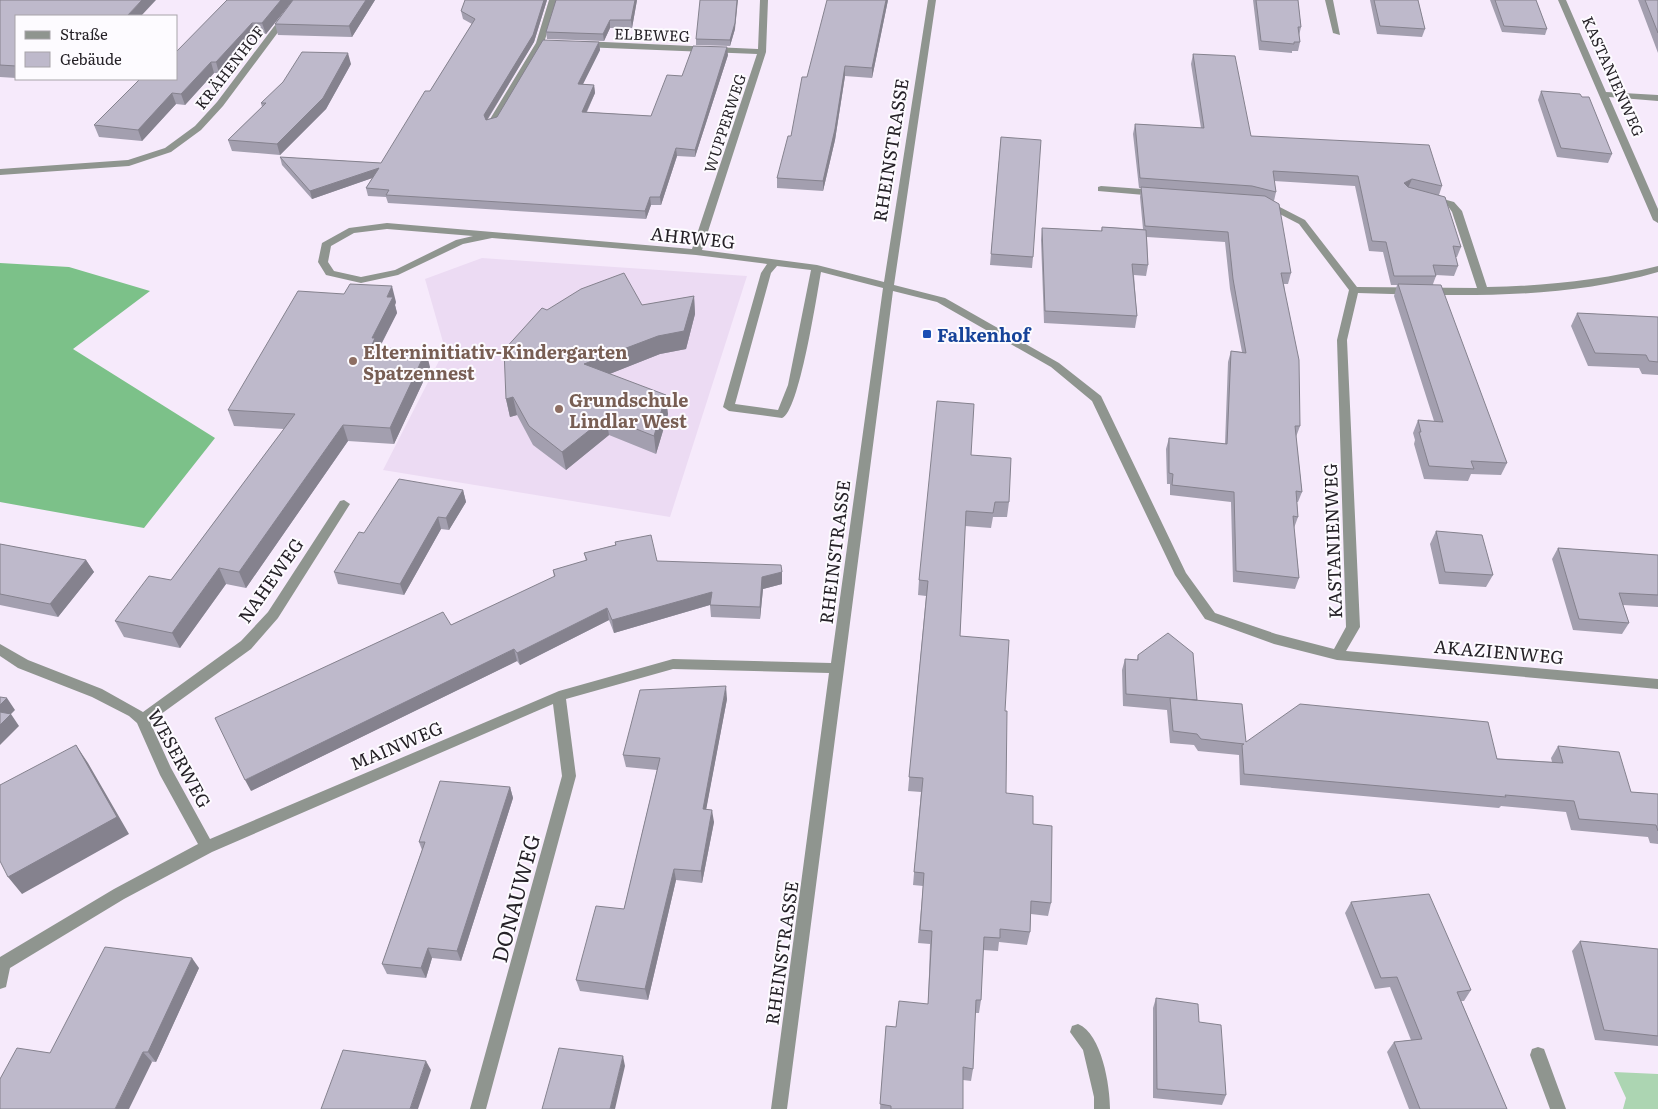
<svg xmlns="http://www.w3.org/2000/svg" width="1658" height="1109" font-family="Literata,serif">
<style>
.built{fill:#ecdbf3}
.green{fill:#acd5b2}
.forest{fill:#7cc189}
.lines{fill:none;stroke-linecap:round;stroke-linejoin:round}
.minor{fill:#8f958f;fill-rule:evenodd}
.wall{fill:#a39faf}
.shaded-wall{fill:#85828e}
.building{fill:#beb9cb;stroke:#85828e}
.transit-dot{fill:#1a4fb4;stroke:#fdfbff;stroke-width:2}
.education-dot{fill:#8d6e63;stroke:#fdfbff;stroke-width:2}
.labels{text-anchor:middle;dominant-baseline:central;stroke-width:4;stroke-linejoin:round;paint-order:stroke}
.far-street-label{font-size:15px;fill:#252127;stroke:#fdfbff}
.street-label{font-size:18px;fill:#252127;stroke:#fdfbff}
.transit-label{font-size:18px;font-weight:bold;fill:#164399;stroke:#fdfbff;text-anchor:start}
.education-label{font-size:18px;font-weight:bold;fill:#785e54;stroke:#fdfbff;text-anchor:start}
.near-street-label{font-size:21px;fill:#252127;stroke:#fdfbff}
</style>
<rect width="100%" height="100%" fill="#f6eafb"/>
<path class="built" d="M482,258l265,18 -77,241 -287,-47 62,-121 -20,-70z"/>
<path class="green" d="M1614,1072l44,2v35h-35l3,-11z"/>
<path class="forest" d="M0,263l69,4 81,24 -77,58 142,89 -71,90 -144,-26z"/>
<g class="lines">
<path class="minor" d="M294,0h8l-79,106 -22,24 -30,22 -42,14 -129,9v-6l128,-9 37,-12 30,-22 22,-24z
M549,0h8l-13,43 -47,81 -8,2 -2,-2 49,-81z
M760,0h8l-2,52 -64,198 115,15 67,17 44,-282h8l-42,285 51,13 114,65 42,33 85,177 29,40 61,21 58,15 12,-22 -9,-287 12,-50 -50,-66 -37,-19v-4h6l37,19 52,67 120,1 -25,-76 -4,-6 -19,-5 -2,-2 5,-3 22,6 8,9 25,76c58,-1 115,-7 171,-21v6c-96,28 -201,24 -300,21l-11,47 13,287 -14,24 312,28v10l-321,-29 -63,-16 -69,-25 -30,-44 -83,-174 -41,-34 -114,-65 -44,-11 -106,818h-16l58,-436 -156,-4 -107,30 10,77 -90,333h-16l92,-333 -9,-72 -341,148 -88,47 -114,69 -4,19 -6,2v-32l114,-68 84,-45 -38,-69 -23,-52 -8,-7 -37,-19 -74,-29 -18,-12v-12l28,16 74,29 41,23 98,-71 27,-29 72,-111 4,-1 6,4 -72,114 -27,31 -101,73 21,46 39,71 349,-148 114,-32 158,4 52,-375 -62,-16c-4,22 -22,141 -39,146l-53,-7 -6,-4 38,-134 6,-9 -71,-9 -204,-17 -29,6 -65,31 -37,8 -35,-8 -8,-13 4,-19 27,-15 38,-5 305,26 65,-195 -175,-7 -4,-3 4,-3 176,8zM387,229l86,7 -17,4 -61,30 -34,7 -27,-6 -6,-9 3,-16 23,-13zM777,266l34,4 -23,115 -10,25 -43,-6 36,-131z
M1325,0h8l7,35 -7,-2z
M1558,0h8l40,92 52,3v6l-49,-4 49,112v14l-5,-3z
M1101,186l55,4 5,3 -5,3 -58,-5v-4z
M1078,1024c24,10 32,62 32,85h-16v-12l-11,-47 -13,-18 2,-6z
M1538,1047l6,2 22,60h-16l-20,-54 2,-6z"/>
</g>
<path class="wall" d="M0,0l16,16v62l-16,-1z
M227,0h66l-27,34h-10l-37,39h-5l-29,32 -9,-1 -34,37 -43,-4 -5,-12 82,-46z
M293,0h82l-23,37 -74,-2 -3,-11z
M465,0h82l-13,42 -46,77 9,-2 102,-75 1,8 -17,34 11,1 1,8 -8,19 64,4 31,-40 46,-21 -33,102 -18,-1 -16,49h-10l-5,14 -258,-16 -2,-6 -18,-1 -2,-8 6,-10 -60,21 -30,-34 -2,-8 101,6 49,-72 42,-67 -9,-5 -2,-8z
M637,0l-5,28h-22l-6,13 -57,-2 -1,-7z
M888,0l-16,78 -27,-2 -10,64 -12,51 -46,-3v-10l14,-42 16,-59z
M1253,0h45l3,27 -2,9 1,6 -2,9h-6v2l-33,-3z
M1370,0h48l7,29 -3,8 -45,-3z
M1490,0h46l11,29 -2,6 -43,-3z
M1638,0h20v53z
M735,29l-5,17 -34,-1v-6z
M1193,54l58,82 191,50 -3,9 22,52 -4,10h-2l3,9 -4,10 -18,-1v1l-3,8 74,179 -6,12 -30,-1 -3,7 -44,-2 -10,-35 1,-4 -2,-7 5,-13 16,1 -40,-125 3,-11h-6l-8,-33 -14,-1 -14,-65 -81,-5 2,11 -2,9 17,72 -3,11h-4l16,142 -4,11 6,55 -4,10h-1l1,15 -4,11 5,50 -4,11 -62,-7 -2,-80 -61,-7v-11h-3l-1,-35 3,-11 56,6 3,-82 3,-11 11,1 -12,-63 -5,-47 -78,-5 1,28 -2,11 -12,-1 3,41 -2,12 -91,-5 -3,-83 1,-12 59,3 1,-4 41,2 -3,-32 1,-9h-2l-6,-54 2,-10 66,4 -10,-64z
M351,64l-25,45 -46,46 -48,-4 -4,-11 34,-33 -1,-4z
M1541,91l71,63 -4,9 -51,-6 -19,-57z
M1001,137l32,120 -1,11 -42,-3z
M694,296l1,18 -9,35 -26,5 -51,20 59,40 -12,40 -47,-19 -43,35 -33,-25 -16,-30 -7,2 -4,-18 41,-89 95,-5z
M396,302l-1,3 2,8 -17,34 50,20 -36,77 -46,-3 -102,147 -20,-4 -46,64 -56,-11 -9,-16 56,-41 113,-151 -50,-3 -6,-16z
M1577,313l81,4v58l-16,-1 -3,-6 -51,-2 -17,-40z
M971,455l38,47 -2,15h-14l-2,11 -26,-2 -5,110 45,75 1,82 27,31 18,79 -3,13 -17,-2 -1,18 -3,13 -28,-3 -1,9 -15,-1 -2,50 -2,13h-4l-2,56 -2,12 -8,-1v29h-83l6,-83 10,1 32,-23 2,-60 -12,-1 5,-57 -10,-1 8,-93 -13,-1 18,-195 -8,-1 1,-15z
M463,490l3,12 -17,28 -8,-1 -37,66 -66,-11 -4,-12 30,-39z
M1436,531l57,44 -7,12 -47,-3 -9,-40z
M615,542l42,19 125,11v12l-19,5 -3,30 -49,-2 -1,-12 -96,28 -5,-13 -89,45 -3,-4 -266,130 200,-166 103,-48 -1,-7 33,-9 -2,-8 31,-8z
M0,544l86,16 8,12 -36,45 -58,-12z
M1558,548l100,7v52l-35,-2 6,18 -7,11 -49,-4 -21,-71z
M1138,655l59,46 49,41 306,20 -1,-4 7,-12 73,46 27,2v50l-8,-1 -2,-6 -77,-7 -5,-18 -65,-6 -2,2 -259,-23 -1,-30 -41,-4 -4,-6 -24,-2 -3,-33 -44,-4 -1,-36 3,-11 12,1z
M727,699l-21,110 8,13 -12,61 -26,-3 -28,120 -68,-9 -4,-11 48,-71 33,-139 -31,-3 -3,-12z
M510,787l3,11 -52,163 -29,-3 -6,20 -39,-4 -5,-10 40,-114 -3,-8z
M1351,902l120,88 -7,11h-3l46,108h-98l-22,-57 7,-10 17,-2 -21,-53 -15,2 -30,-76z
M1580,941l78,8v97l-63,-6 -23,-89z
M199,968l-43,94 -106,-9z
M1156,998l43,24 27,73 -4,10 -69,-7v-90z"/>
<path class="shaded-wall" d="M142,0h14l-15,16h-14z
M281,0h12l-27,34 -4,-11z
M366,0h9l-23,37 -3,-11z
M544,0h3l-13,42 -49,81 -1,-8z
M635,0h2l-5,28 -1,-8z
M737,0h1l-3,29 -5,17v-6z
M886,0h2l-16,78v-10z
M610,20v8l-6,13 -1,-7z
M252,23l4,11 -37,39 -3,-11z
M599,42l1,8 -21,42 -1,-8z
M727,47l1,8 -33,102v-7z
M348,53l3,11 -25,45 -46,46 -3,-11z
M211,62l3,11 -29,32 -4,-11z
M845,66v10l-10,64 -12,51v-10z
M594,85l1,8 -12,26 -1,-7z
M172,93l4,11 -34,37 -4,-11z
M676,148l1,8 -16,49 -1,-8z
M379,168l2,7 -69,24 -2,-8z
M1412,179l-4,9 -4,-5z
M650,197l1,8 -5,14 -1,-8z
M392,286l4,16 -1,3 2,8 -19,37 -7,-3 1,-9 15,-41z
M694,296l1,18 -9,35 -26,5 -73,29 -3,-19z
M426,351l4,16 -36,77 -4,-16z
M666,395l2,19 -12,40 -2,-18z
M513,397l4,18 -7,2 -4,-18z
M606,417l3,18 -43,35 -4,-18z
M343,425l5,16 -102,147 -7,-16z
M463,490l3,12 -17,28 -3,-12z
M438,517l3,12 -37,66 -4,-11z
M86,560l8,12 -36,45 -8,-13z
M219,568l7,16 -46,64 -8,-15z
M782,572v12l-19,5 -3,30v-12l2,-30z
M712,592l1,12 -99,29 -2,-13z
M607,608l2,12 -89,45 -3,-12z
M514,649l3,12 -266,130 -6,-11z
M726,686l1,13 -23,122 -1,-12z
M7,698l8,12 -13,13 -2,-3v-15z
M11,714l8,12 -19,19v-20z
M76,745l12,18 41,71 -107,60 -14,-17z
M510,787l3,11 -52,163 -4,-10z
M712,810l2,12 -12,61 -1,-12z
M674,869l2,11 -28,120 -3,-11z
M428,948l4,10 -6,20 -5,-10z
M192,958l7,10 -43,94 -8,-10z
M143,1052l9,10 -23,47h-14z
M623,1056l2,10 -10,43h-5z
M426,1061l5,9 -13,39h-8z"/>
<path class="building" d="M0,0h142l-15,16h-111v50l-16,-1z
M227,0h54l-19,23h-10l-36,39h-5l-30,32 -9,-1 -34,37 -44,-5 46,-46h36v-27z
M293,0h73l-17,26 -74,-2z
M465,0h79l-11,35 -49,80 2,5 11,-3 46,-77 56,2 -21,42 16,1 -12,27 69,4 16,-41 15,1 11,-30 34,1 -32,103 -19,-2 -16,49h-10l-5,14 -259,-16 3,-5 -23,-2 13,-20 -69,23 -30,-34 101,6 44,-72h5l45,-72 -14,-8z
M556,0h79l-4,20h-21l-7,14 -57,-2z
M700,0h37l-2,23 -5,17 -34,-1z
M827,0h59l-14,68 -27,-2 -10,63 -12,52 -46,-3 11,-42h3l11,-59h5z
M1256,0h42l3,27h-3l2,15h-6v2l-33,-3z
M1374,0h44l7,29 -45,-3z
M1495,0h41l11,29 -43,-3z
M1645,0h13v33z
M302,52l46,1 -25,45 -46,46 -49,-4 38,-37h-5l22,-21z
M1193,54l42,2 16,80 178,9 13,41 -30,-7 -8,4 4,4 37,10 16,50 -8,-1 5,20 -25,-1 3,11h-42l-8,-34 -14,-1 -14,-65 -85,-5 3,21 -24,-6 -112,-8 -5,-54 69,4z
M1541,91l39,3 2,3h7l23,57 -51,-6z
M1001,137l40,3 -8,117 -42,-3z
M1141,187l124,9 14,8 12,69h-10l18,87 1,66h-5l7,66 -6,-1 2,26 -5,-1 6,62 -63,-7 -2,-79 -62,-7 1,-11 -4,-1v-35l58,6 4,-93 15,2 -13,-74 -5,-47 -83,-6z
M1102,227l44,3 2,35 -16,-1 5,52 -92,-5 -3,-83 60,3z
M624,273l18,32 52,-9 -10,35 -26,5 -74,28 82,31 -12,41 -48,-19 -44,35 -33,-26 -16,-29 -7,2 -2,-49 38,-42 5,2 34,-21z
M350,284l42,2 -5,11h6l-21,41h3l-4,9 55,4 -36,77 -47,-3 -104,147 -20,-4 -47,65 -57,-12 34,-45 22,4 124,-166 -67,-4 70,-119 46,3z
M1398,284l43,1 66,178 -36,-2 3,8 -45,-3 -10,-34h2l-3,-12 25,2z
M1577,313l81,4v45l-9,-1 -3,-6 -51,-2z
M937,401l37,3 -3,51 40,3 -2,44h-14l-2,11 -27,-2 -6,125 49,4 -4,71h2l-1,82 27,3v28l19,2 -1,77 -20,-2 -1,31 -30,-3v9l-16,-1 -3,63h-5l-3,69 -10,-2v42h-72v-3l-11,-2 6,-78 10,1 3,-26 29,3 4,-73 -12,-1 4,-57 -10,-1 9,-94 -14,-1 19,-196 -9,-1z
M399,479l64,11 -17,28 -8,-1 -38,67 -66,-12 25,-40 5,1z
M1436,531l46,4 11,40 -48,-3z
M651,535l6,26 124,4 1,7 -20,5 -2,30 -50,-2 2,-13 -100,28 -5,-12 -90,45 -3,-4 -269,131 -30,-62 228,-106 8,13 104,-49 -2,-6 34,-10 -3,-7 32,-8 -1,-3z
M0,544l86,16 -36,44 -50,-10z
M1558,548l100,7v40l-39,-2 10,30 -50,-4z
M1168,633l25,20 4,47 -71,-6 -1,-35 13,1v-5z
M726,686l-23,123 9,1 -11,61 -27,-2 -29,120 -69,-9 20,-74 28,3 36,-151 -37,-3 17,-65z
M0,697l7,1 -7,7z
M1170,698l72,6 4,38 54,-38 188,18 9,37 66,4 -5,-17 61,6 12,40 27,2v37l-2,-6 -77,-6 -5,-18 -69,-6 1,2 -262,-23 -2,-29 2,-1 -43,-5 -4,-5 -24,-3z
M0,712l11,2 -11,11z
M76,745l41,72 -109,60 -8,-16v-76z
M440,781l70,6 -53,164 -29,-3 -7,20 -39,-4 43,-122h-6z
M1429,894l42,96 -14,2 50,117h-87l-26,-67 28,-3 -25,-62 -16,1 -30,-76z
M1580,941l78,8v87l-54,-6z
M105,947l87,11 -44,94h-5l-28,57h-115v-30l17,-31 33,5z
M1156,998l42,6 1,18 22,3 5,70 -69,-6z
M559,1048l64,8 -13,53h-68z
M343,1050l83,11 -16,48h-89z"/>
<rect class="transit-dot" x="922" y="329" width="10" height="10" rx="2.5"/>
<g class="education-dot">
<circle cx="353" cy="361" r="5"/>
<circle cx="559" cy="409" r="5"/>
</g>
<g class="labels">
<g class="far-street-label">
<text transform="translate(652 34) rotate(2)">ELBEWEG</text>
<text transform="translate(229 67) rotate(-52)">KRÄHENHOF</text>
<text transform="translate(1614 76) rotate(66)">KASTANIENWEG</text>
<text transform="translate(724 123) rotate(-72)">WUPPERWEG</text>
</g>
<g class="street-label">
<text transform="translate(890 150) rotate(-81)">RHEINSTRASSE</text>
<text transform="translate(693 237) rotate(6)">AHRWEG</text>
<text transform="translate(1332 541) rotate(-92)">KASTANIENWEG</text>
<text transform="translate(834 552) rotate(-83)">RHEINSTRASSE</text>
<text transform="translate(270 580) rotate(-55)">NAHEWEG</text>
<text transform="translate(1499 651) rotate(5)">AKAZIENWEG</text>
<text transform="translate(396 745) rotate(-23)">MAINWEG</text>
<text transform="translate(180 758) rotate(61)">WESERWEG</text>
<text transform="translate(781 953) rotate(-82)">RHEINSTRASSE</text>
</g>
<g class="transit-label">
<text x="937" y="334">Falkenhof</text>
</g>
<g class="education-label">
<text x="363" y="351">Elterninitiativ-Kindergarten<tspan x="363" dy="21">Spatzennest</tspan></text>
<text x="569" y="399">Grundschule<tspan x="569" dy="21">Lindlar West</tspan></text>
</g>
<g class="near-street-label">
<text transform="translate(514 898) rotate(-75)">DONAUWEG</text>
</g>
</g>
<rect x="15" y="15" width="162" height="65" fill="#fdfbff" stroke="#a7a4a9"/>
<rect x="25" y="31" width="25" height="8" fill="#8f958f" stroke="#a7a4a9"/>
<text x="60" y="40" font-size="15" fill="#252127">Straße</text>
<rect x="25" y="52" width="25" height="15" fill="#beb9cb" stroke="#a7a4a9"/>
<text x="60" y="65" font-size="15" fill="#252127">Gebäude</text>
</svg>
